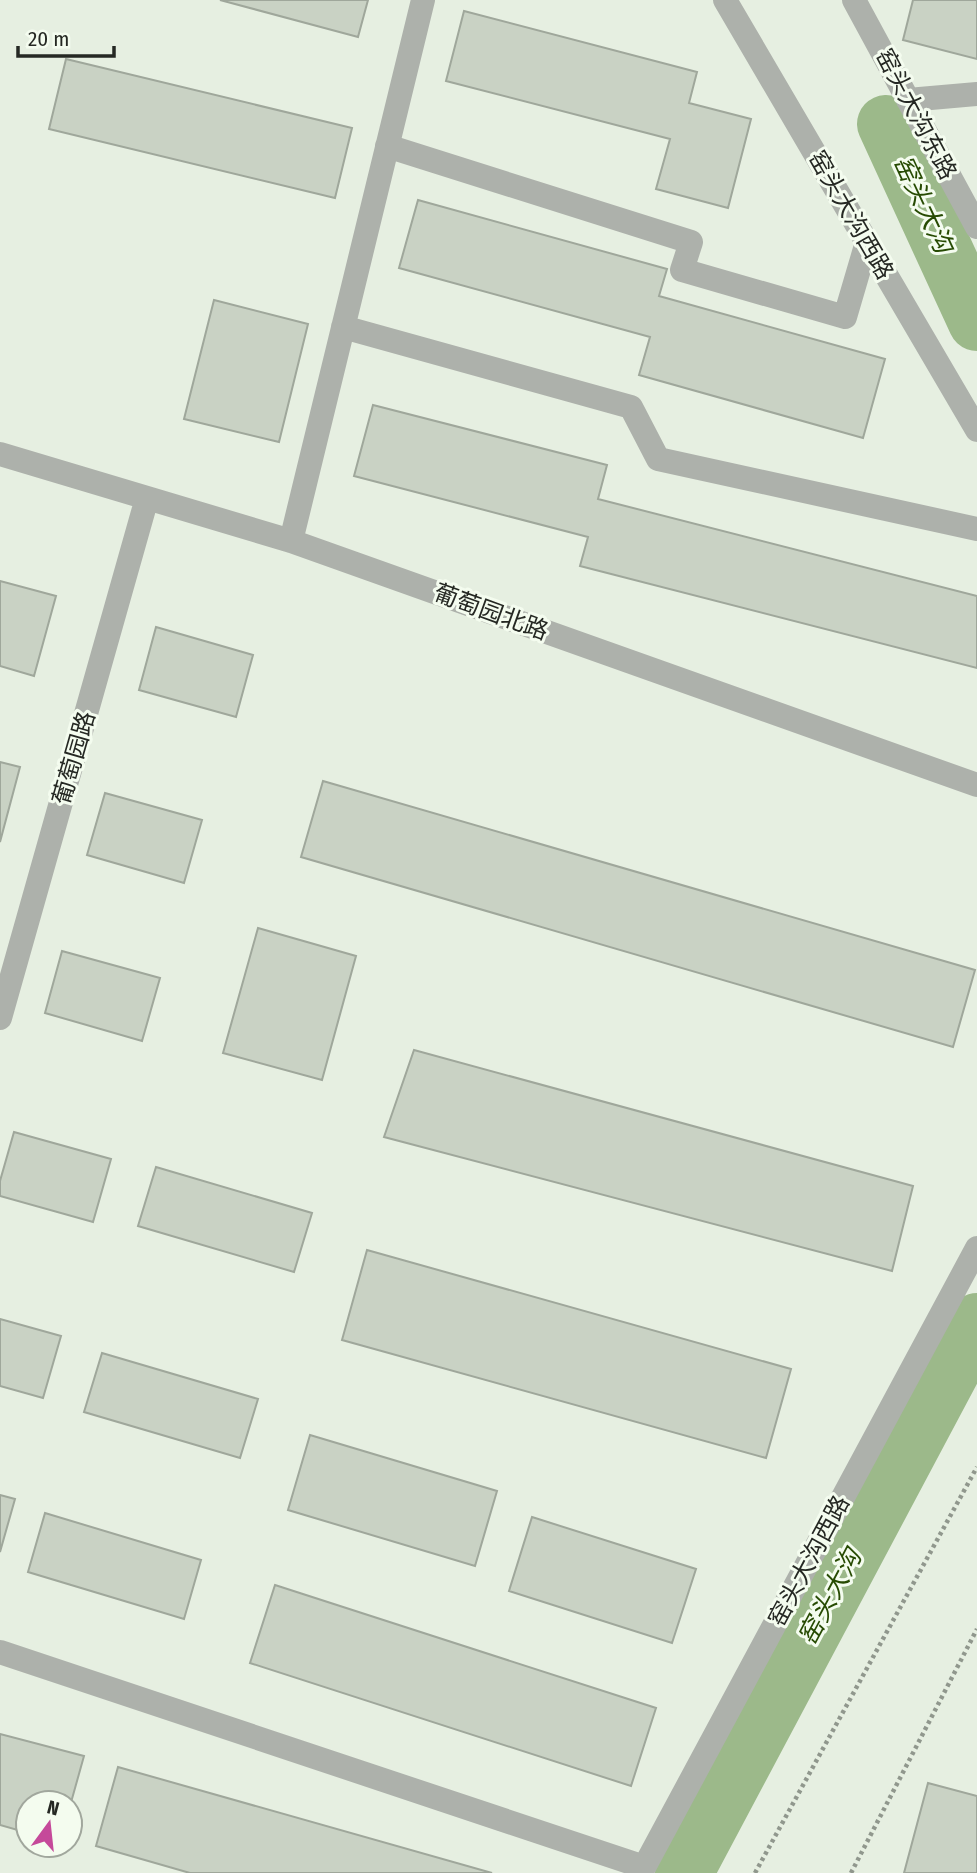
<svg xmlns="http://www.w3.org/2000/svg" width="977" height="1873" font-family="'Fira Sans Condensed','Noto Sans SC',sans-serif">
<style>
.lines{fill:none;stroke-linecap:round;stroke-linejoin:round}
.river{stroke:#9cb98a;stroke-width:58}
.building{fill:#c9d2c4;stroke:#9fa79b;stroke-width:2}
.path{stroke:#90978d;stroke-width:4.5;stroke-dasharray:3.5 3.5;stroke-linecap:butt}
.minor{stroke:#adb1ab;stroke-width:24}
.labels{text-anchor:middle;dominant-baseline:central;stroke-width:6;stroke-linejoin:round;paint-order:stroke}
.street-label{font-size:24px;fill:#252823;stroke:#f4fcef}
.water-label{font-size:26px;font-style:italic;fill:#274b03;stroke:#f4fcef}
</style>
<rect width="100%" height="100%" fill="#e6efe1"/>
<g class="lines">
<path class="river" d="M886,124l91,198
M684,1873l293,-551"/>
</g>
<path class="building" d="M220,0h148l-10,37z
M913,0h64v59l-74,-19z
M464,11l233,61 -8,31 62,16 -23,89 -72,-19 14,-50 -224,-58z
M66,59l286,69 -17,70 -286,-69z
M418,200l249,69 -8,27 226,63 -22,79 -224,-63 11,-38 -251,-69z
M214,300l94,24 -29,118 -95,-23z
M373,405l234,60 -9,34 379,97v72l-397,-102 8,-29 -234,-61z
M0,581l56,15 -22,80 -34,-10z
M156,627l97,28 -17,62 -97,-27z
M0,762l20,5 -20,75z
M323,781l652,189 -22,77 -652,-190z
M105,793l97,27 -18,63 -97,-28z
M258,928l98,28 -34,124 -99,-27z
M62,951l98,27 -18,63 -97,-28z
M414,1050l499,136 -21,85 -508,-134z
M14,1132l97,27 -18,63 -93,-26v-15z
M156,1167l156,46 -18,59 -156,-46z
M367,1250l424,119 -25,89 -424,-118z
M0,1319l61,17 -18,62 -43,-12z
M102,1353l156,46 -18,59 -156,-46z
M310,1435l187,56 -22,75 -187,-56z
M0,1495l15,4 -15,53z
M45,1513l156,47 -17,59 -156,-47z
M532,1517l164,52 -24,74 -163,-52z
M275,1585l381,123 -25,78 -381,-123z
M0,1734l84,22 -14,50v-3h-42v30l-28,-8z
M118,1767l374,106h-302l-94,-27z
M928,1783l49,13v77h-73z"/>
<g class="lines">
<path class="path" d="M755,1873l222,-406
M851,1873l126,-244"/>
<path class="minor" d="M725,0l252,430
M854,0l123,227
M908,100l69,-6
M387,146l304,96 -9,28 163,47 22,-75
M343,327l288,80 27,52 319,70
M0,454l291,87 686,244
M291,541l132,-541
M0,1018l147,-520
M0,1652l644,215
M641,1873l336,-625"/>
</g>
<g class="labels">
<g class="street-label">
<text transform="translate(916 114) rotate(62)">窑头大沟东路</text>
<text transform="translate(851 215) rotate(60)">窑头大沟西路</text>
<text transform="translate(491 612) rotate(20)">葡萄园北路</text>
<text transform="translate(74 758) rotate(-74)">葡萄园路</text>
<text transform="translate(809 1561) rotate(-62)">窑头大沟西路</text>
</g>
<g class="water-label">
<text transform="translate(923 204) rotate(65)">窑头大沟</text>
<text transform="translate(830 1597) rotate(-62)">窑头大沟</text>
</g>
</g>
<g transform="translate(49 1824) rotate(15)"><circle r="33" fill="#f4fcef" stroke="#a1a79d" stroke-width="2"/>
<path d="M0-5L12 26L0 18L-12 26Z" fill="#c5499a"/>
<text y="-10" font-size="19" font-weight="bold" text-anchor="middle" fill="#252823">N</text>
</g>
<path d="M18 46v10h96v-10" fill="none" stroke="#252823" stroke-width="3.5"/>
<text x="28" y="46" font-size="21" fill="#252823" stroke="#f4fcef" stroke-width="5" paint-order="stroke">20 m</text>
</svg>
